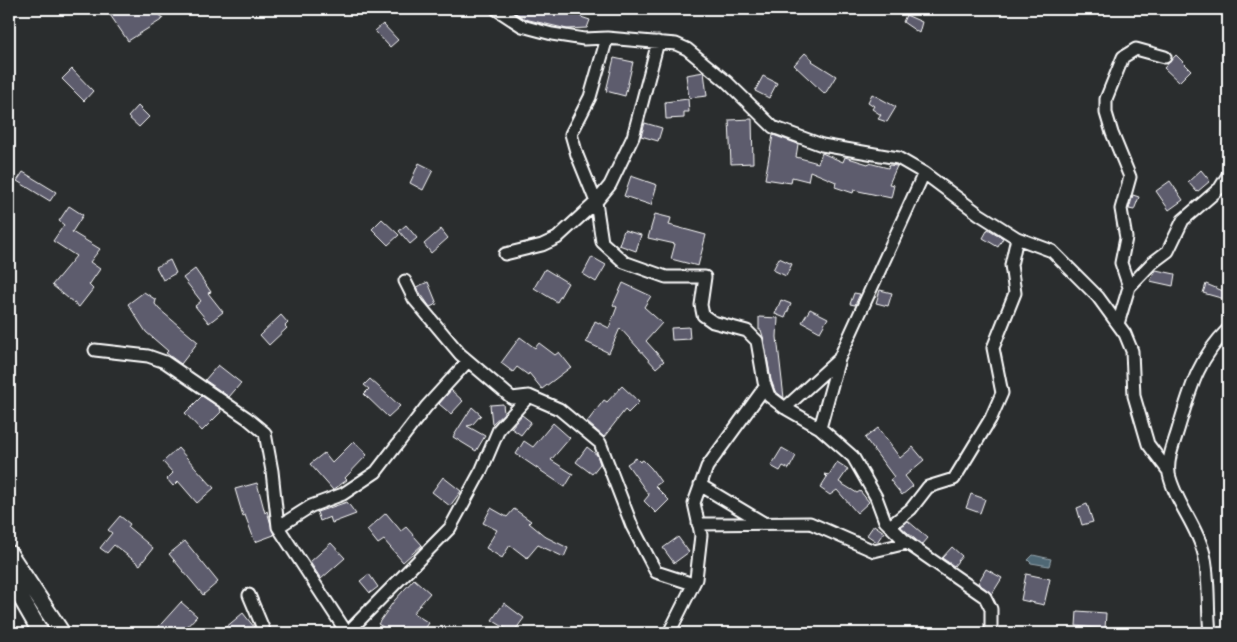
<svg xmlns="http://www.w3.org/2000/svg" width="1237" height="642" font-family="'Architects Daughter',sans-serif">
<style>
.water{fill:#506875;stroke:#96a4ac}
.building{fill:#5d5b6d;stroke:#fff}
.lines{fill:none;stroke-linecap:round;stroke-linejoin:round}
.minor-casing{stroke:#fff;stroke-width:15}
.major-casing{stroke:#fff;stroke-width:19}
.minor{stroke:#2a2d2e;stroke-width:11}
.major{stroke:#2a2d2e;stroke-width:15}
</style>
<rect width="100%" height="100%" fill="#2a2d2e"/>
<filter id="ink" filterUnits="userSpaceOnUse"><feTurbulence type="fractalNoise" baseFrequency=".02" numOctaves="2"/><feDisplacementMap in="SourceGraphic" scale="10" xChannelSelector="R" yChannelSelector="G"/><feConvolveMatrix kernelMatrix="1 2 1 2 8 2 1 2 1" color-interpolation-filters="sRGB"/></filter>
<g filter="url(#ink)">
<path class="water" d="M1033,555l18,4 -2,7 -18,-3 -3,-3z"/>
<path class="building" d="M106,9h50l7,10 -35,22z
M509,9h66l6,8 9,3 -3,8 -20,1 -42,-10z
M906,15l16,7 -3,11 -16,-11z
M383,24l15,16 -8,7 -15,-16z
M805,53l8,7 -1,1 24,15 -11,18 -31,-29z
M1176,55l15,15 -12,12 -15,-14z
M614,58l19,4 -8,34 -19,-5z
M72,69l21,22 -9,10 -22,-22z
M704,72l3,24 -18,2 -3,-23z
M763,76l14,7 -8,15 -14,-7z
M872,94l24,13 -9,15 -9,-3 3,-4 -9,-6 2,-3 -6,-4z
M688,99l1,13h-5v6l-18,1 -1,-17z
M138,106l11,11 -10,10 -11,-10z
M752,119l1,44 -22,1 -2,-44z
M645,123l17,5 -4,13 -17,-5z
M773,135l25,9 -2,13 22,6 4,-10 21,9 2,-5 23,7 1,-1 19,5 1,-3 8,1 -8,18 5,1 -3,13 -37,-8 -1,3 -18,-6 1,-5 -26,-11 -2,10 -16,-4 -1,6 -26,-4z
M419,163l14,7 -10,20 -13,-7z
M1201,170l9,11 -13,11 -9,-10z
M23,172l33,20 -6,9 -33,-20z
M631,176l26,9 -6,20 -27,-9z
M1170,181l13,19 -14,10 -13,-19z
M1133,195l6,2 -5,13 -5,-1z
M69,206l14,9 -11,17 28,17 -10,13 10,7 -11,16 4,4 -14,18 -27,-22 24,-29 -23,-15 11,-16 -5,-4z
M655,214l16,4 -2,7 37,10 -8,31 -27,-7 4,-15 -27,-6z
M382,219l17,16 -11,10 -16,-16z
M406,225l11,13 -7,6 -11,-13z
M441,229l7,9 -17,15 -7,-9z
M988,229l15,9 -5,9 -15,-9z
M624,230l17,5 -5,16 -17,-6z
M592,257l14,8 -10,17 -13,-8z
M779,258l13,6 -6,12 -13,-6z
M170,260l6,13 -13,7 -7,-13z
M195,269l16,23 -3,1 15,19 -14,11 -14,-17 6,-5 -18,-23z
M545,269l23,14 -11,19 -23,-14z
M1156,270l19,4 -2,12 -23,-5z
M428,282l9,22 -7,3 -14,-20z
M623,283l28,13 -7,11 18,16 -16,18 18,20 -8,7 -36,-40 -11,25 -23,-11 9,-21 14,7 8,-21 -4,-2z
M1206,284l22,9v7l-25,-7z
M880,290l12,3 -4,13 -12,-3z
M144,292l12,8 -1,4 4,5 39,33 -17,22 -15,-11 2,-2 -22,-19 -18,-28z
M854,293l6,1 -5,11 -5,-1z
M781,300l10,4 -6,14 -10,-4z
M810,309l18,9 -8,14 -18,-10z
M281,315l7,8 -3,3 2,2 -18,17 -9,-10z
M759,317l19,1 -1,19 7,61 -9,-7 -4,-11 -7,-40 -3,-10h-2z
M689,327l1,12 -18,1 -1,-12z
M520,337l15,11 4,-5 16,12 4,-3 12,15 -29,22 -13,-16 -1,2 -11,-8 -4,5 -12,-9z
M218,365l23,18 -12,14 -24,-17z
M370,379l30,27 -12,11 -24,-23 5,-5 -5,-4z
M622,386l17,16 -11,11 -3,-3 -21,27 -17,-15 17,-22 3,2z
M451,390l12,11 -12,13 -12,-10z
M202,396l18,12 1,4 -19,19 -17,-18z
M503,404l1,9 -12,11 -2,-19z
M472,407l9,8 -9,10 -5,1 18,10 -9,15 -23,-14z
M522,415l9,7 -10,13 -10,-7z
M553,423l17,15 -19,22 22,14 -8,13 -49,-33 8,-13 9,6z
M878,428l22,30 13,-11 11,13 -19,16 8,10 -11,9 -12,-15 4,-3 -29,-39z
M354,441l13,14 -22,23 2,2 -14,10 -23,-26 14,-11 8,10z
M587,447l10,8 3,9 -8,10 -16,-12z
M178,448l36,40 -17,15 -19,-22 -5,5 -6,-7 6,-6 -10,-11z
M782,448l14,8 -7,13 -6,-3 -3,5 -9,-5z
M636,458l4,4 3,-2 8,8 10,14 -6,4 14,14 -13,13 -12,-12 5,-6 -22,-31z
M837,462l11,7 -9,13 18,11 3,-2 9,11 -12,11 -20,-23 -7,5 -10,-7 7,-11 -3,-3 5,1z
M443,477l18,14 -11,15 -18,-14z
M257,483l8,30 2,-2 7,24 -19,7 -10,-27 -2,1 -8,-27z
M971,494l14,5 -5,14 -14,-5z
M347,502l9,12 -24,9 -2,-6 -10,4 -3,-9z
M1087,504l6,18 -11,3 -5,-17z
M491,508l16,9 7,-8 17,12 -2,2 17,14 22,11 -4,9 -26,-12 -11,13 -17,-13 -8,13 -16,-10 11,-18 -14,-7z
M386,513l15,18 5,-4 16,18 -19,17 -19,-22 -6,4 -11,-14z
M120,516l10,8 -2,3 25,21 -13,17 -26,-20 -7,8 -7,-5 12,-15 -4,-3z
M908,521l20,17 -6,7 -21,-18z
M874,525l10,7 -7,10 -10,-7z
M678,537l11,15 -15,11 -11,-15z
M185,541l33,41 -15,13 -34,-41z
M331,543l14,15 -24,21 -11,-17z
M952,547l10,9 -8,10 -12,-8z
M986,569l16,9 -10,16 -14,-11z
M369,574l9,13 -8,6 -10,-12z
M1026,574l24,5 -6,26 -23,-5z
M414,579l16,14 -17,20 16,10 -7,10h-29l-15,-9 16,-23z
M181,602l16,14 -16,17h-28z
M504,603l20,15 -11,15 -21,-13z
M1077,611l29,2 -1,16 -29,-3z
M243,613l11,14 -7,6h-28z"/>
<g class="lines">
<g class="minor-casing">
<path id="minor" d="M496,9l26,17 30,8 32,5 23,-1 69,6 11,5 40,33 46,45 49,18 76,13 26,15 55,41 38,24 35,13 46,46 27,37 7,17 2,45 14,48 21,28
M607,38l-17,59 -19,37 6,21 19,47 6,40 22,20 42,15h39l-4,28 2,10 10,7 34,9 10,10 7,41 5,14 16,12 35,20 33,29 23,40 9,24 22,22 78,54 6,12v24
M505,254l37,-9 15,-7 39,-36 14,-17 23,-48 25,-95
M405,281l9,18 46,55 52,44 17,-2 30,13 41,34 32,83 24,46 37,12
M1129,287l-8,-24 5,-25 -5,-29 9,-32 -18,-44 -6,-20v-14l17,-42 13,-8 29,8
M1118,324l11,-37 23,-24 16,-12 15,-31 37,-32 8,-13
M95,350l53,6 17,6 82,56 18,15 7,38 6,56 69,106
M785,408l54,-49
M820,428l19,-69 85,-186
M700,485l62,37
M698,524l112,-1 64,28 33,-8
M890,526l21,-17 17,-22 26,-8 37,-61 11,-25 -9,-45 22,-55 -4,-28 6,-27
M278,527l33,-21 32,-12 33,-22 50,-65 42,-46
M249,595l16,38
M347,633l103,-105 32,-59 17,-40 30,-33
M669,633l27,-54 5,-44 -7,-32 13,-36 58,-80
M1210,633c-3,-26 0,-53 -6,-79 -7,-29 -29,-52 -35,-80 -2,-14 4,-28 8,-41 13,-42 19,-72 51,-104"/>
</g>
<g class="major-casing">
<path id="major" d="M9,553l53,80
M9,577l32,56"/>
</g>
<use href="#minor" class="minor"/>
<use href="#major" class="major"/>
</g>
</g>
<rect width="1237" height="642" fill="none" stroke="#2a2d2e" stroke-width="30"/>
<rect x="15" y="15" width="1207" height="612" fill="none" stroke="#fff" stroke-width="2" filter="url(#ink)"/>
</svg>
